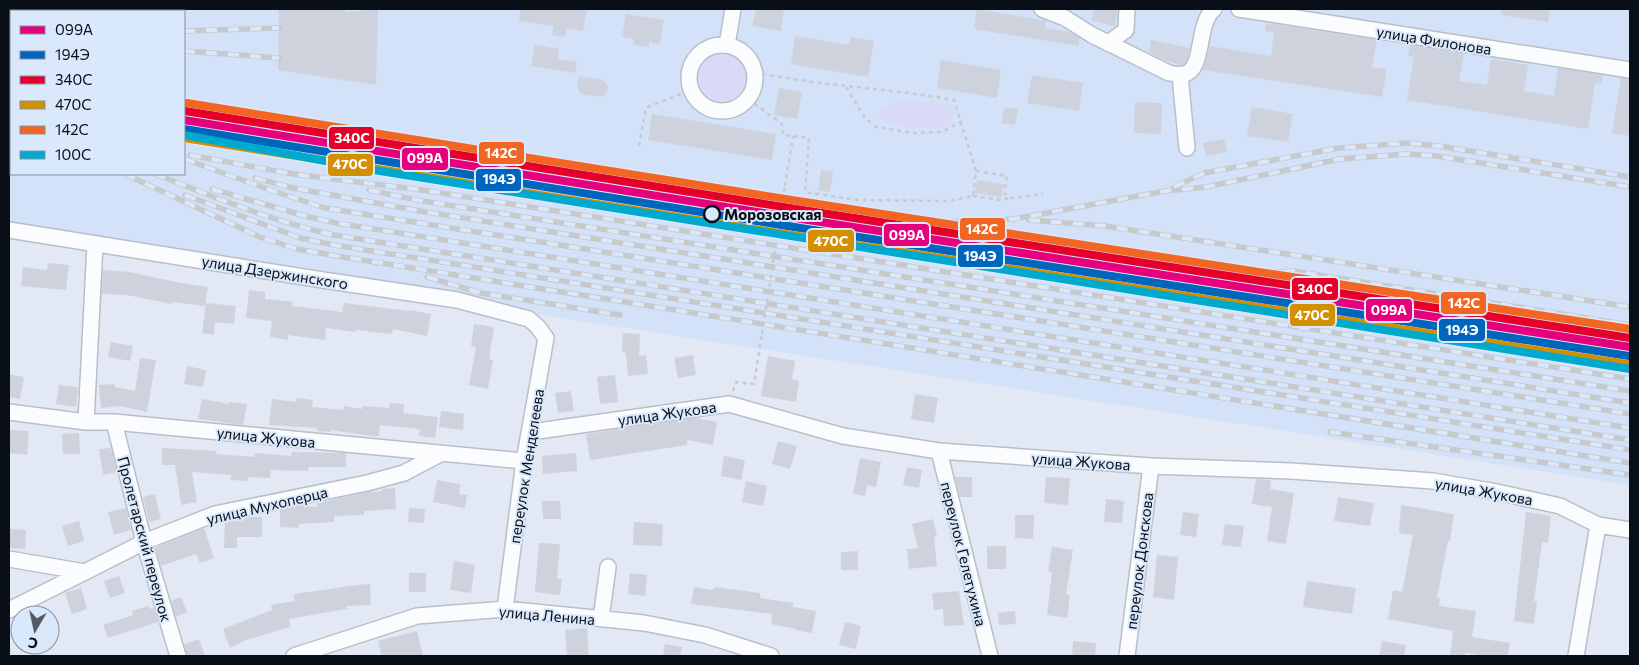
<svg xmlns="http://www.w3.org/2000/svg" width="1639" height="665" font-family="Commissioner,sans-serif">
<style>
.built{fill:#d3e2f8;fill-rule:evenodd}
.green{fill:#dbd9f8}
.building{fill:#ced2dc}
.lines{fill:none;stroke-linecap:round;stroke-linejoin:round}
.minor-casing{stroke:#b9bfc8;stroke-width:18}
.path{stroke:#c8cacd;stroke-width:2.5;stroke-dasharray:4 4;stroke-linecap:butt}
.minor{stroke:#fbfcfd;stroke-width:15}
.rail-casing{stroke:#c7c9cb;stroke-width:5.5}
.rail{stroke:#dae8fc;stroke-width:4;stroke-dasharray:11;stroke-linecap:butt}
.path-bridge{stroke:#c8cacd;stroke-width:2.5;stroke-dasharray:4 4;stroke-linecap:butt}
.rail-1-casing{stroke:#dae8fc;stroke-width:11}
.rail-2-casing{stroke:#dae8fc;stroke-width:11}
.rail-3-casing{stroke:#dae8fc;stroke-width:11}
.rail-4-casing{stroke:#dae8fc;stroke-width:11}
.rail-5-casing{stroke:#dae8fc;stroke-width:11}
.rail-6-casing{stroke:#dae8fc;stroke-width:11}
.rail-1{stroke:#e5007d;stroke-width:8}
.rail-2{stroke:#0065bd;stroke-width:8}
.rail-3{stroke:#e4002b;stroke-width:8}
.rail-4{stroke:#d38f03;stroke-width:8}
.rail-5{stroke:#f26522;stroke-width:8}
.rail-6{stroke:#00a9ce;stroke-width:8}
.stop-dot{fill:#dae8fc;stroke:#090f17;stroke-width:2.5}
.labels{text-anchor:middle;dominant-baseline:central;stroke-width:4;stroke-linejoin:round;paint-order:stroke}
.street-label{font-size:15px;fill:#090f17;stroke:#dae8fc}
.stop-label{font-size:15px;font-weight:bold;fill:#090f17;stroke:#dae8fc;text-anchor:start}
.line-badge{stroke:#dae8fc;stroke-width:2}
.badge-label{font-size:14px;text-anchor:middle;font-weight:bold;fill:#fff}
</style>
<rect width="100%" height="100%" fill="#e2e9f4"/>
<path class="built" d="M9,9h1621v476l-1459,-228 -162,-27zM11,11h173v163h-173z"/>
<path class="green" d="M726,51l18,10 5,20 -11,17 -19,5 -18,-10 -5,-19 10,-18z
M910,101l32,2 7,2 5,7c0,3 0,6 -2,8 -9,13 -50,8 -62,3 -4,-1 -7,-4 -11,-5l2,-8 11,-7z"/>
<path class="building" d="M278,9h67l1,3 32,-3 -2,76 -98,-15 1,-53z
M521,9h66l-4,22 -16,-3 -2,9 -13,-2 2,-9 -35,-5z
M756,9h28l-3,22 -29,-5z
M977,9l69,12 -1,7 25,4 10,6 -2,8 -104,-17z
M1094,9h24l-3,17 -23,-5z
M1502,9l48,1 -2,12 -46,-7z
M626,14l38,6 -4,24 -11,-2v5l-8,-1 -8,-2 1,-5 -12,-2z
M1267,23l110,17 -5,27 15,2 -5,28 -179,-27 7,-24 61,10 3,-24 -9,-1z
M795,36l54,9 1,-8 24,4 -6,36 -77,-13z
M1151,40l39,8 -3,12 -5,5 -15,-4 -18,-9z
M535,45l24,4 -1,10 19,3 -2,11 -44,-7z
M1410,45l54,9 -5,27 28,4 4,-26 37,6 -4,26 30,5 4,-28 45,7 -2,9 -6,-1 -7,46 -181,-29 7,-43 -6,-1z
M941,60l60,10 -4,28 -60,-10z
M1032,75l51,8 -4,28 -52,-8z
M579,76l24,4 5,6 -1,7 -5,4 -21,-3 -4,-6z
M1621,78l9,1v57l-18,-3z
M779,88l23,4 -5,27 -23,-4z
M1135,102l27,1 -1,31 -27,-1z
M1004,107l14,2 -3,16 -13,-2z
M1252,107l41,7 -5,28 -41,-6z
M652,114l124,20 -4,26 -124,-20z
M1224,139l3,13 -21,4 -3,-13z
M821,170l12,2 -3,20 -12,-2z
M977,180l26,4 -2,13 -26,-4z
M48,263l21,2 -3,25 -45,-4 2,-19 24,3z
M103,270l26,2 47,10 32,5 -3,19 -32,-4 -1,2 -45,-9 -25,-1z
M249,290l16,2v7l28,3 -1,4 50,6 2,-9 65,8 1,-1 21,4 -4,22 -34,-7 -1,5 -36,-4 -1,2 -29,-4 -1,12 -37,-5v5l-18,-3 2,-16 -26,-3z
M206,303l30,3 -2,18 -19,-2 -1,13 -12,-2z
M474,324l20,3 -5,32 4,1 -5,29 -19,-4 7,-38 -5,-1z
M623,333l17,1 -1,22 7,-1 2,19 -20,2 -2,-23 -4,-1z
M111,342l22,4 -3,15 -22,-4z
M693,355l3,20 -18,3 -4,-20z
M768,356l27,5 -3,18 7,2 -3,21 -35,-6z
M140,358l16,2 -9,52 -27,-6 -19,2 -2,-23 16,-1v3l20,4z
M187,366l19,4 -3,17 -19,-3z
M9,374l15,3 -4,22 -11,-2z
M615,375l3,27 -18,2 -3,-27z
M59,385l19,2 -2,20 -20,-3z
M571,391l3,20 -16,2 -3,-20z
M915,394l23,4 -4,25 -23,-4z
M297,398l16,2 -1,7 31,3 1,-4 18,3 1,-3 26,2 1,-5 14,1 -1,9 35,4 -3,21 -16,-2 1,-7 -40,-4 -1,12 -48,-7v2l-14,-1v-3l-48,-3 3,-26 24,3z
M202,399l27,5v-2l18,2 -4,21 -45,-6z
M441,411l23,3 -1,16 -24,-3z
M696,418l21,4 -4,23 -26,-5v5l-97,15 -4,-26z
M9,430l20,1 -2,24 -18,-2z
M79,433l1,21h-17l-1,-20z
M778,441l19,5 -7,23 -18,-5z
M111,448l6,24 -14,3 -4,-26z
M162,448l55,3 -1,3 38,3 1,-4 36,3 1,-4 54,1v14h-37l-1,4 -37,-1 -1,8 -22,-1v4l-17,-1v-5l-39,-3 5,30 -16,3 -6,-40h-13z
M576,453l1,18 -34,3 -1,-18z
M724,456l21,4 -4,20 -20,-4z
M860,458l21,4 -5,25 -9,-2 -2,11 -12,-2z
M907,467l15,3 -3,18 -16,-3z
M955,477h17v20h-12z
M1046,477l24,1 -2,27 -24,-2z
M1256,479l15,1 -1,9 24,4 -8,51 -19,-3 5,-34 -20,-3z
M437,480l23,4 -1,10 8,1 -2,13 -32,-6z
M746,481l21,5 -4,20 -21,-4z
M395,488l1,21 -32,2v4l-30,1v6l-35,2v4l-19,-1v-17l22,-4 15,1v-4l52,-11 13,-1v-2z
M155,494l6,25 -12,3 -6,-25z
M1338,497l36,6 -4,23 -36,-5z
M1106,499l18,2 -2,22 -18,-1z
M542,501h18l1,18h-18z
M1401,505l53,9 -4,27h-2l-11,57h3l-1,8 37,5 -4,26 38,6 -2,13h-22l-20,-3 -1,3h-15l3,-25 -65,-12 5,-29 9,2 11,-57 -14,-2z
M126,508l5,22 -17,5 -6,-23z
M409,508l16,1 -1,14 -16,-1z
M1183,512l16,2 -3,23 -16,-2z
M1526,512l25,4 -3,27 -6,-1 -8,59h3l-3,23 -20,-3z
M1015,515h19l-1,24 -18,-1z
M247,517h15v20h-25v11h-13l1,-26 19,-2v-2z
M933,519l4,17 -3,1 3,29 -28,3 -2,-20 11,-1 -6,-24z
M79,521l5,20 -16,5 -6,-20z
M634,522l29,2 -1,22 -29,-1z
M1225,524l19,2 -3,21 -19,-2z
M204,528l10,30 -14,5 -4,-9 -35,12 -6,-18z
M9,529l17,1 -1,19 -16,-1z
M539,543l21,1 -3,35h5l-2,16 -25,-3z
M987,546h19v23h-19z
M1052,547l21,3 -7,44 4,1 -3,23 -20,-3 5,-43 -4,-1z
M858,551v19h-17v-18z
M1157,555l21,2 -4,43 -21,-3z
M454,561l21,4 -4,28 -21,-3z
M409,573h17v19h-17z
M630,573l17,2 -2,21 -17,-2z
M119,576l6,17 -15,5 -6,-17z
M1307,581l49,7 -4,26 -49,-7z
M370,584l1,21 -25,1 1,3 -58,10 1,8 -44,13 -16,8 -7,-19 49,-19 -1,-5 24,-4 -1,-7 63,-9z
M694,587l19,3 1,-3 46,6v5l33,5v4l23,4 -4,22 -16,-3v-1l-25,-5 1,-10 -81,-10z
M81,588l6,21 -15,5 -7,-21z
M959,591l5,34 -20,1 -1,-17 -9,1 -2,-17z
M181,597l6,15 -11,5 -5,-16z
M148,606l2,3 4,-1 4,14 -50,16 -5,-13 30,-10 -1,-4z
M1015,611l1,13 -17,1 -1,-12z
M845,622l16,4 -5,23 -17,-4z
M587,628l2,28h-22l-2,-26z
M417,631l6,25h-41l-4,-15z
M199,639l6,17h-18l-3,-12z
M1073,641l23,2 -1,13h-23z
M1382,641l24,4 -2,11h-25z
M665,644l17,3 -2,9h-17z"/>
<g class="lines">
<g class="minor-casing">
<path id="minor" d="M1042,9l23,9 27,17 77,38c5,1 10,2 15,1 21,-4 12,-51 30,-65
M1239,9l391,61
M1108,43l18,-13 1,-21
M689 78a33 33 0 1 1 66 0a33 33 0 1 1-66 0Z
M727,45l6,-36
M1180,75l7,73
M9,230l314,50 134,20 72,19 9,8 8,11 -22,123 -19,148
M9,412l77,10h28l410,39
M86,422l9,-178
M114,422l30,120 34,114
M531,432l198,-28 114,32 96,15 212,15 140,5 142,10 64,11 63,14 38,19 32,5
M939,451l51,205
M9,559l76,13 59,-30 71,-28 152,-31 37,-10 36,-19
M9,610l76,-38
M601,619l7,-52
M294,656l123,-40 88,-7 139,14 61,12 66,21
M1127,656l24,-190
M1576,656l22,-131"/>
</g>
<path class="path" d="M846,87l19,31 11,9 39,6 27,-1 18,-10
M748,99l34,25 1,11 26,3 -4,54 53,8 91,1 24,-5 3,-25 -22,-71c-66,-12 -134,-14 -200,-28
M639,146l7,-38 44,-18
M976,171l31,5 -3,17 8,5 31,-4
M785,186l8,-50
M973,196l28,4 9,-2
M734,215l46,7
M733,391l3,-9 18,2 8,-50"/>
<use href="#minor" class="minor"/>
<g class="rail-casing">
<path id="rail" d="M115,11l11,-2
M143,11l18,-2
M9,25h2
M184,31l95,-3
M9,40l2,1
M184,51l95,7
M9,111h2
M209,112l96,27
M9,128l2,1
M190,155l103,19 129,16 1208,189
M184,159l92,33 49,16 1305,206
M125,174l135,63 37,12 34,6 1299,208
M155,174c60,23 116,47 179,61l1296,205
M255,178l38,10 127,23 1210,192
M1174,187l30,-14 135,-25 68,-5 32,3 191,31
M212,189l93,27 31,7 1294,205
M369,190l53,11 1208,190
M185,195l115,43 34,7 1296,205
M1029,220l76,6 525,81
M921,223l93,-4 151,-28 41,-4 134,-28 67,-5 30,2 193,31
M1240,274l54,-3 336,54
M427,277l54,16 139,22
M1330,432l300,43"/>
</g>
<use href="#rail" class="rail"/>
<path class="path-bridge" d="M762,334l23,-148"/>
<g class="rail-1-casing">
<path id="rail-1" d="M184,120l611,98 835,129"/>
</g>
<g class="rail-2-casing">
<path id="rail-2" d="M184,129l610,98 835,129"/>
</g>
<g class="rail-3-casing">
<path id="rail-3" d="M185,111l611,98 834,129"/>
</g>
<g class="rail-4-casing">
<path id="rail-4" d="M184,138l608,97 835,129"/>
</g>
<g class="rail-5-casing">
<path id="rail-5" d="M187,103l611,98 832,128"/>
</g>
<g class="rail-6-casing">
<path id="rail-6" d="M184,135l196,36 1250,198"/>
</g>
<use href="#rail-1" class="rail-1"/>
<use href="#rail-2" class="rail-2"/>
<use href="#rail-3" class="rail-3"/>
<use href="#rail-4" class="rail-4"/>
<use href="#rail-5" class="rail-5"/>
<use href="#rail-6" class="rail-6"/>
</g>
<circle class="stop-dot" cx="712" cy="214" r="8"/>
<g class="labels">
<g class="street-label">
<text transform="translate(1434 40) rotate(9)">улица Филонова</text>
<text transform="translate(275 272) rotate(9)">улица Дзержинского</text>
<text transform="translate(667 413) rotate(-8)">улица Жукова</text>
<text transform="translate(266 437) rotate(6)">улица Жукова</text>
<text transform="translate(1081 461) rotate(4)">улица Жукова</text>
<text transform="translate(526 466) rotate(-81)">переулок Менделеева</text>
<text transform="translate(1484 491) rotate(10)">улица Жукова</text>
<text transform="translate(267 505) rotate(-13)">улица Мухоперца</text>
<text transform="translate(145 539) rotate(75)">Пролетарский переулок</text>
<text transform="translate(964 554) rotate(76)">переулок Гелетухина</text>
<text transform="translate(1139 561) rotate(-83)">переулок Донскова</text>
<text transform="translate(547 615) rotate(5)">улица Ленина</text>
</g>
<g class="stop-label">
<text x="724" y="214">Морозовская</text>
</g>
</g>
<g class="line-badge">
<rect x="328" y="126" width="47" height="24" rx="5" fill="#e4002b"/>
<rect x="478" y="141" width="47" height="24" rx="5" fill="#f26522"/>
<rect x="401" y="147" width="48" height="24" rx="5" fill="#e5007d"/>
<rect x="327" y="153" width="47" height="24" rx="5" fill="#d38f03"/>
<rect x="475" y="168" width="47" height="24" rx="5" fill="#0065bd"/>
<rect x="959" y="217" width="47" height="24" rx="5" fill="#f26522"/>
<rect x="883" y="223" width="47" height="24" rx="5" fill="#e5007d"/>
<rect x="807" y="229" width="48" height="24" rx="5" fill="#d38f03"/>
<rect x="957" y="244" width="47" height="24" rx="5" fill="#0065bd"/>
<rect x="1291" y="277" width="48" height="24" rx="5" fill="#e4002b"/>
<rect x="1440" y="291" width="47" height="24" rx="5" fill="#f26522"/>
<rect x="1365" y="298" width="48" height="24" rx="5" fill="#e5007d"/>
<rect x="1289" y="303" width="47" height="24" rx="5" fill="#d38f03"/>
<rect x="1438" y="318" width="48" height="24" rx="5" fill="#0065bd"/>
</g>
<g class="badge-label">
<text x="352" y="143">340С</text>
<text x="501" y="158">142С</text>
<text x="425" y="163">099А</text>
<text x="350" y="169">470С</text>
<text x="499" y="184">194Э</text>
<text x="982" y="234">142С</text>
<text x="907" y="240">099А</text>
<text x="831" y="246">470С</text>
<text x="980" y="261">194Э</text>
<text x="1315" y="294">340С</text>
<text x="1464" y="308">142С</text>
<text x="1389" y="315">099А</text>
<text x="1312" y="320">470С</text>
<text x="1462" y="335">194Э</text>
</g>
<rect width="1639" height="665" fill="none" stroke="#090f17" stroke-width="20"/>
<rect x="10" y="10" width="175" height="165" fill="#dae8fc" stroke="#8691a0"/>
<rect x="20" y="26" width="25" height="8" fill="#e5007d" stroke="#8691a0"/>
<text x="55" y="35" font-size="15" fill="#090f17">099А</text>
<rect x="20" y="51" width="25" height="8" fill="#0065bd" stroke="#8691a0"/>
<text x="55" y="60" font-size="15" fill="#090f17">194Э</text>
<rect x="20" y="76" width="25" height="8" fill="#e4002b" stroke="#8691a0"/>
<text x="55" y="85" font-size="15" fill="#090f17">340С</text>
<rect x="20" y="101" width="25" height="8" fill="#d38f03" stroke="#8691a0"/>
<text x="55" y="110" font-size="15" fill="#090f17">470С</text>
<rect x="20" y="126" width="25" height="8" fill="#f26522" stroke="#8691a0"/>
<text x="55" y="135" font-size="15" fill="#090f17">142С</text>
<rect x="20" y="151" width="25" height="8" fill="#00a9ce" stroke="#8691a0"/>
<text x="55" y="160" font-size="15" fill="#090f17">100C</text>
<g transform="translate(35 630) rotate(189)"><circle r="24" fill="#dae8fc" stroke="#8691a0"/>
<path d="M0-4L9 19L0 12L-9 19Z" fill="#555b64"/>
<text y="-8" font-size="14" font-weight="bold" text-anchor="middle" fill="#090f17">С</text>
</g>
</svg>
